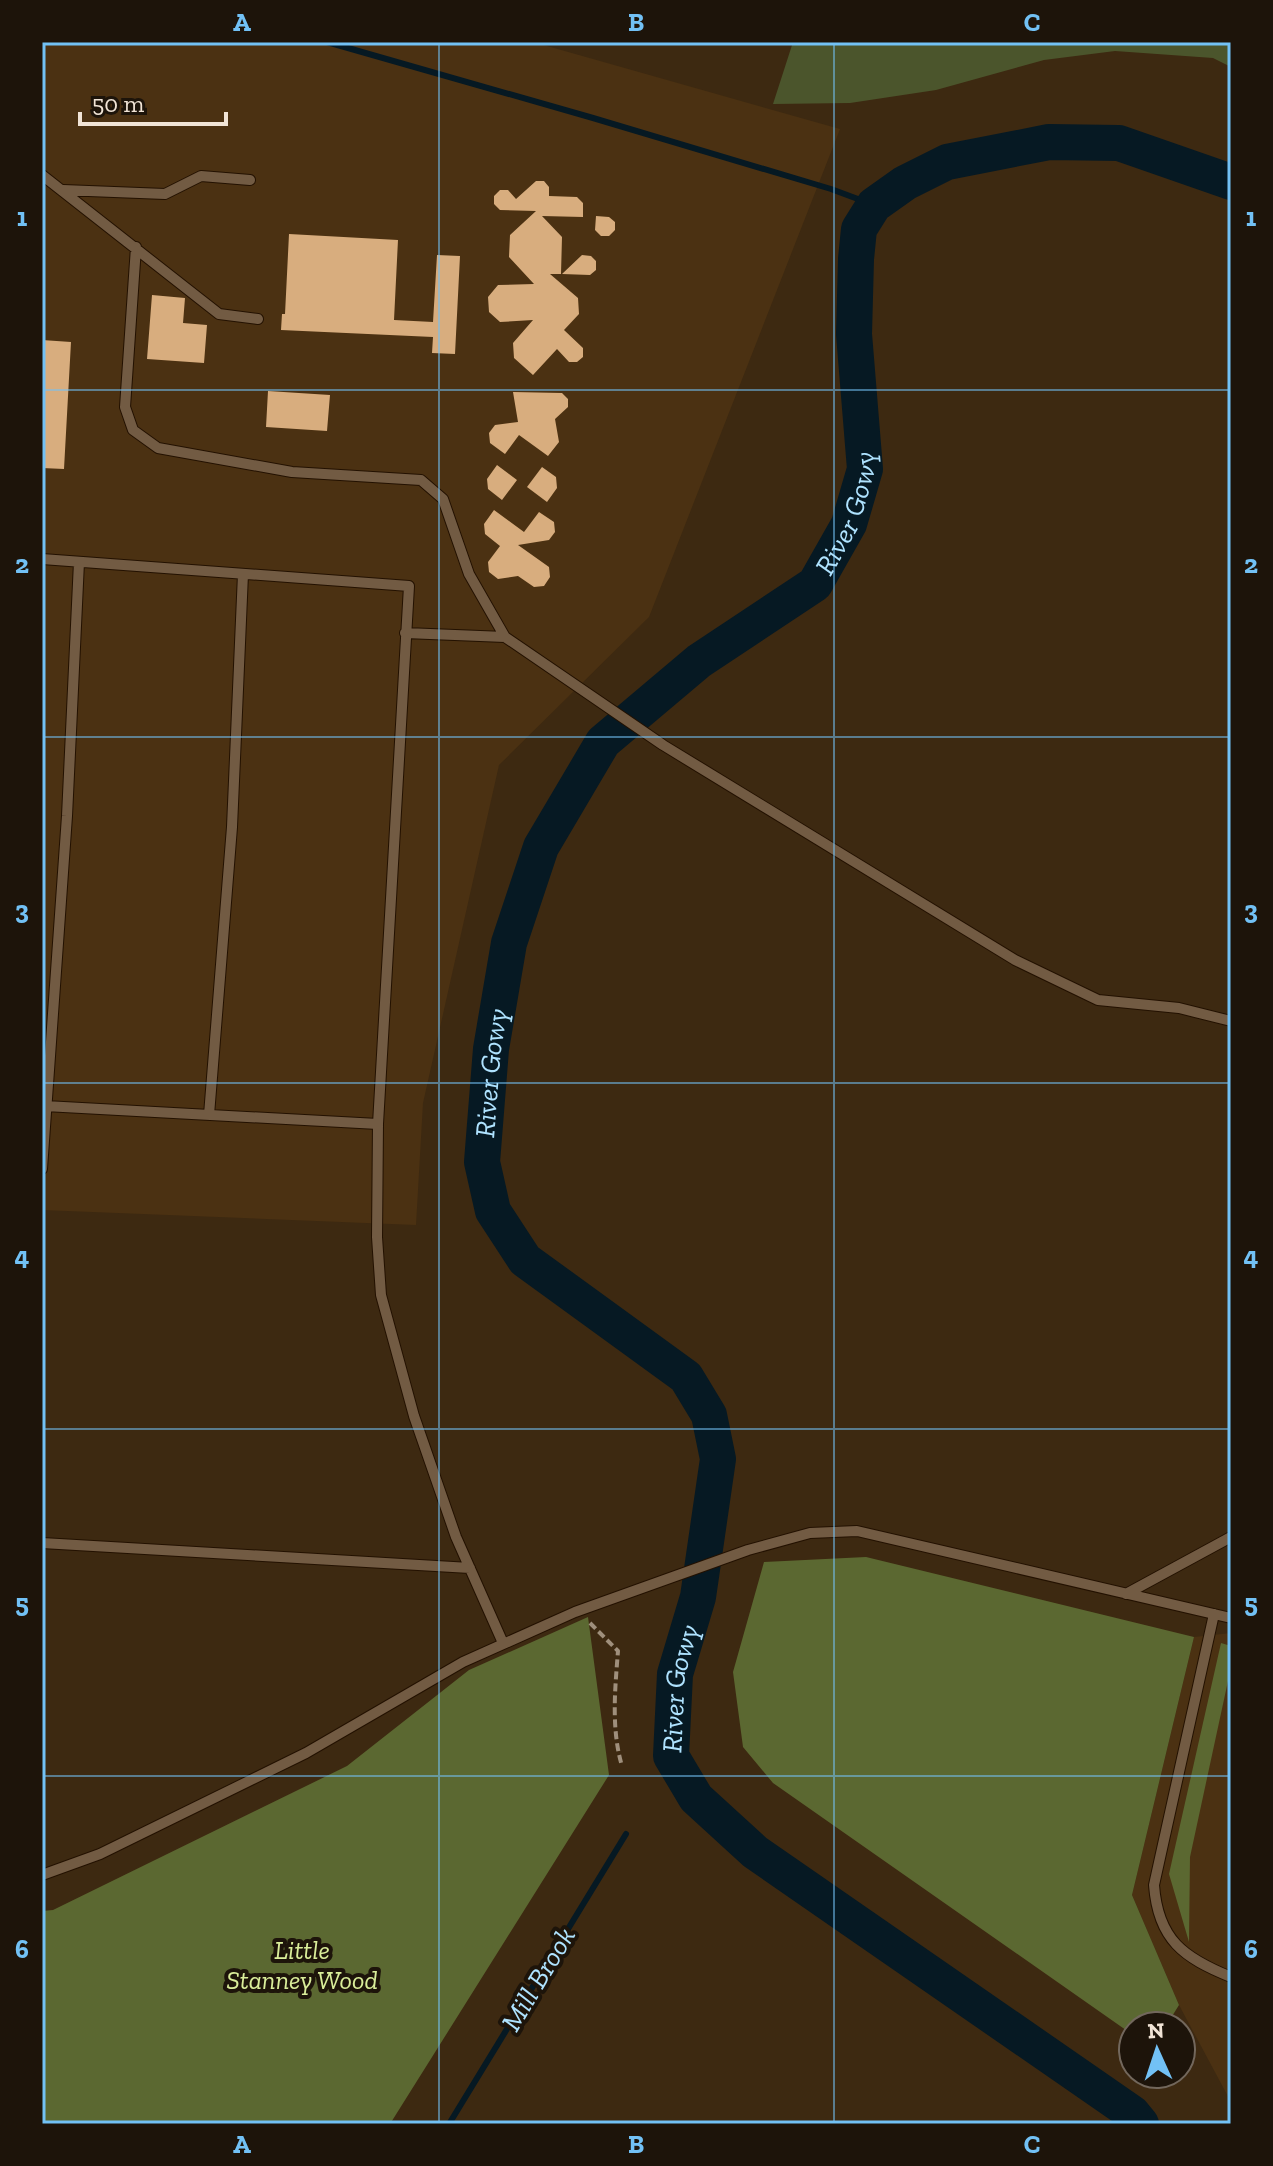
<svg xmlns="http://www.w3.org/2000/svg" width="1273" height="2166" font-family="'Zilla Slab',serif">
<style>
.built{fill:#4b3112}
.green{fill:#4b552c}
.forest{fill:#5b6831}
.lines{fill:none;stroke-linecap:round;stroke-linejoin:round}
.stream{stroke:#061923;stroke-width:6}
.river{stroke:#061923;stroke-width:36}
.building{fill:#d8ad7e}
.lane-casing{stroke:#231100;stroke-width:12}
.path{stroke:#9f8f7c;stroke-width:4;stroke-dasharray:8 4;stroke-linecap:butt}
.lane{stroke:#725b43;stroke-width:10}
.grid{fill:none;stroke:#72c1f5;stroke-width:2;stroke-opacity:0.55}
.labels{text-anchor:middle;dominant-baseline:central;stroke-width:8;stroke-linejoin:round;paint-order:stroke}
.park-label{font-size:26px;font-style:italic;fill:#daee9a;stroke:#1d140a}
.water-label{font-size:28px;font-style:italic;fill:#afe3ff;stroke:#1d140a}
.neatline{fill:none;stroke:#72c1f5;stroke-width:3}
.grid-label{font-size:26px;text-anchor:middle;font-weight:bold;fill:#72c1f5}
</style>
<rect width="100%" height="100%" fill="#3d2911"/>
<path class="built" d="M42,42h491l307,87 -191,488 -150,148 -76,338 -7,122 -374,-15z
M1231,1633v469l-52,-97 -47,-110 62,-258z"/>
<path class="green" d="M793,42h438v25l-18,-9 -98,-7 -71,9 -108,30 -86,13 -77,1z"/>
<path class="forest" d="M866,1557l328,80 -62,258 47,110 -13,21h-33v9l-360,-252 -30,-36 -10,-75 31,-110z
M588,1617l21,158 -219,349h-348v-213l11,-1 294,-144 122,-96z
M1221,1643l10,3v21l-41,190 -1,85 -20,-68z"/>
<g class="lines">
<path class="stream" d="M327,42l266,76 238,71 43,16
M449,2124l177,-290"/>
<path class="river" id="s1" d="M1141,2124l-9,-11 -377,-261 -59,-54 -25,-42 4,-82 23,-77 20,-138 -9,-44 -23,-38 -161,-117 -32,-49 -11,-49 9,-113 18,-106 32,-96 62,-105 96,-81 116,-77 34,-60 16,-55 -11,-135 2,-75 3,-30 15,-24 31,-22 42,-21 102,-20 70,1 112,39"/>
</g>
<path class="building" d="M536,181h8l5,6v9l28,1 6,6v14l-41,-1 20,21 -1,37h-11l28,24 1,16 -15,16 19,18v9l-6,5h-8l-12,-13 -24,26 -19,-17 -1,-15 20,-23 -33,2 -11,-10 -1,-15 10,-12 36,-1 -25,-27 1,-22 26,-24 -36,-1 -6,-6v-8l6,-6h8l8,9z
M596,216l13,1 6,5v8l-6,6h-8l-6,-6z
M289,234l109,6 -4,80 39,2 4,-67 23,1 -5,98 -23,-1 1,-16 -152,-7 1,-16h3z
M582,255l9,1 5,5v9l-6,5 -28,-1z
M152,295l33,3 -2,25 24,2 -3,38 -57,-4z
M42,340l29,2 -7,127 -22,-1z
M268,391l62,4 -3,36 -61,-4z
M513,392l49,1 6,6v8l-13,12 4,23 -11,14 -29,-21 -14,19 -15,-11 -1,-10 6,-8 23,-3z
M497,465l20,15 -15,20 -14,-11 -1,-10z
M542,467l14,10 1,11 -10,14 -20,-15z
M494,510l30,22 15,-20 15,10 1,10 -6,8 -31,5 31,22 1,10 -6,9 -10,1 -16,-11 -20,3 -9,-7 -1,-10 12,-16 -15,-12 -1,-10z"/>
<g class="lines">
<g class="lane-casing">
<path id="lane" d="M42,175l177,139 39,5
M63,190l102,4 36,-18 49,4
M136,247l-11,160 8,23 25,18 134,24 129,8 22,19 26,75 36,63 -100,-4
M42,559l367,27 -31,538 -333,-18
M505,637l158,108 352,215 83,40 81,8 52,13
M209,1115l23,-288 11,-253
M378,1124l-1,113 4,58 33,121 42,121 47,106
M42,1169l25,-353 12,-254
M42,1543l428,25
M1126,1594l105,-57
M1214,1614l-60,271c4,55 30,73 77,92
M42,1875l58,-21 206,-101 157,-91 112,-50 173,-62 62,-17 47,-2 374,87"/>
</g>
<path class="path" d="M590,1623l28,28c-3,38 -7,78 4,115"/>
<use href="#lane" class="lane"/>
</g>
<path class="grid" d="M439,42v2082M834,42v2082M42,390h1189M42,737h1189M42,1083h1189M42,1429h1189M42,1776h1189"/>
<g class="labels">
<g class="park-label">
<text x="302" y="1950">Little<tspan x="302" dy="30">Stanney Wood</tspan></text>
</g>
<g class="water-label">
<text stroke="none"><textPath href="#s1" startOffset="2088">River Gowy</textPath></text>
<text stroke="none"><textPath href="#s1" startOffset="1390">River Gowy</textPath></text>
<text stroke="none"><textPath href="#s1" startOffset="670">River Gowy</textPath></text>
<text transform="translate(538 1979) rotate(-59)">Mill Brook</text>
</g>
</g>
<rect width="1273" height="2166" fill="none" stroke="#1d140a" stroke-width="88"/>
<g transform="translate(1157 2050) rotate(357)"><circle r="38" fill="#1d140a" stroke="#72675c" stroke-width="2"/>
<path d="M0-6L14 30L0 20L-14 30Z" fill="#72c1f5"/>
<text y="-12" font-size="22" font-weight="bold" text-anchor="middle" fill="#f1e4d6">N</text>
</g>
<path d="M80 112v12h146v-12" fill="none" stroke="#f1e4d6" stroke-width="4"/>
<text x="92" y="112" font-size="24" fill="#f1e4d6" stroke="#1d140a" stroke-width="6" paint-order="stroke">50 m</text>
<rect x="44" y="44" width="1185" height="2078" class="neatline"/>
<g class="grid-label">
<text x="242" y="31">A</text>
<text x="636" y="31">B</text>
<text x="1032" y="31">C</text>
<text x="22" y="226">1</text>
<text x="1251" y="226">1</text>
<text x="22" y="573">2</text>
<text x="1251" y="573">2</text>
<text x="22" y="919">3</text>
<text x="1251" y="919">3</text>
<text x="22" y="1265">4</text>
<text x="1251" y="1265">4</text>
<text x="22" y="1612">5</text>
<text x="1251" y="1612">5</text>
<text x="22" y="1958">6</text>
<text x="1251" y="1958">6</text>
<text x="242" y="2153">A</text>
<text x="636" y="2153">B</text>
<text x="1032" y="2153">C</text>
</g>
</svg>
